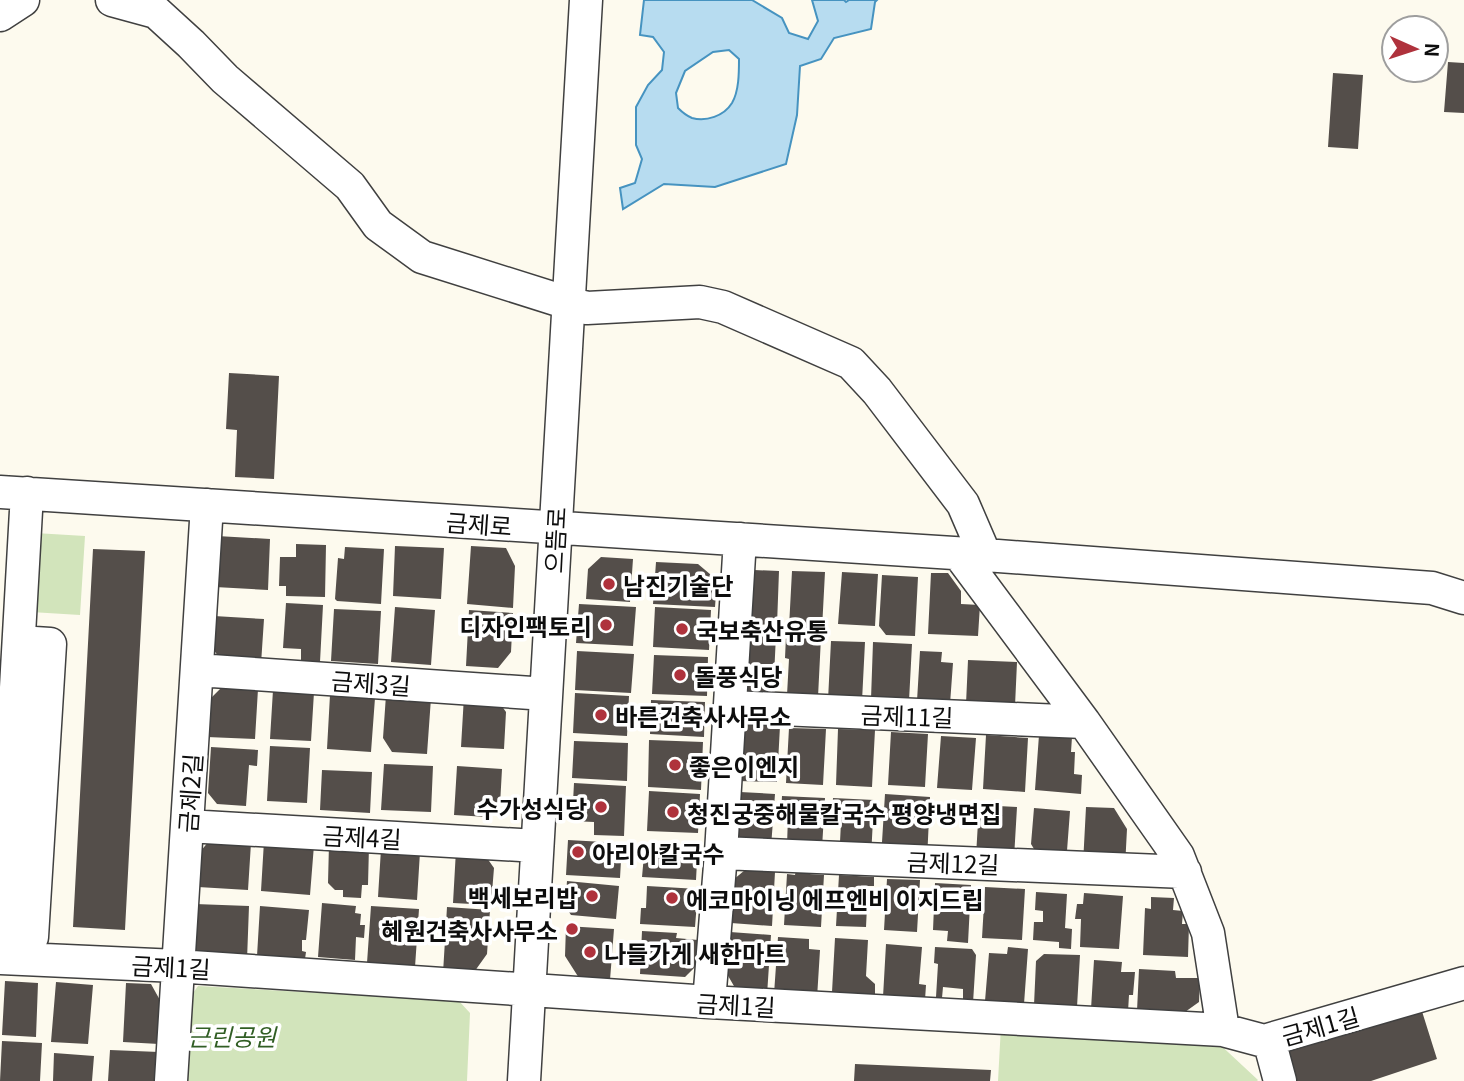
<svg xmlns="http://www.w3.org/2000/svg" width="1464" height="1081" font-family="Georgia,'Noto Sans KR',serif">
<style>
.green{fill:#d2e4bb}
.water{fill:#b7dcf0;stroke:#4693c0;stroke-width:2;fill-rule:evenodd}
.building{fill:#544e4a}
.lines{fill:none;stroke-linecap:round;stroke-linejoin:round}
.minor-casing{stroke:#404040;stroke-width:35}
.minor{stroke:#fff;stroke-width:32}
.poi-dot{fill:#af323c;stroke:#fff;stroke-width:2.5}
.labels{text-anchor:middle;dominant-baseline:central;stroke-width:7;stroke-linejoin:round;paint-order:stroke}
.street-label{font-size:24px;fill:#0d0d0d;stroke:#fff}
.poi-label{font-size:24px;font-weight:bold;fill:#0d0d0d;stroke:#fff;text-anchor:start}
.park-label{font-size:24px;font-style:italic;fill:#315e24;stroke:#fff}
</style>
<rect width="100%" height="100%" fill="#fdfaee"/>
<path class="green" d="M35,533l50,3 -5,79 -49,-3z
M198,986l261,15 11,12 -3,68h-286l5,-78z
M1001,1026l213,13 44,41 -1,1h-259z"/>
<path class="water" d="M644,0h108l30,18 7,15 19,6 10,-18 -6,-21h32l2,2 3,-2h28l-2,2 -4,27 -37,9 -13,21 -21,7 -3,49 -11,49 -71,23 -51,-3 -41,25 -3,-21 15,-5 7,-24 -6,-14v-38l12,-22 14,-15 2,-18 -11,-15 -13,-2zM729,50l10,9c0,14 0,32 -7,44 -8,13 -26,19 -40,15 -5,-2 -10,-6 -14,-10l-2,-15 9,-22 28,-19z"/>
<path class="building" d="M1448,62l16,1v50l-20,-1z
M1333,73l30,2 -5,74 -30,-2z
M229,373l50,3 -5,103 -39,-2 2,-47 -11,-1z
M217,536l53,3 -2,51 -53,-3z
M296,544l30,1 -1,52 -39,-1v-10h-7l1,-29h16z
M395,546l49,2 -3,51 -48,-3z
M471,546l35,2 9,18 -2,42 -46,-4z
M345,547l39,2 -3,55 -44,-3 -2,-2 3,-41 6,1z
M93,549l52,2 -20,379 -52,-3z
M601,557l32,2 -3,43 -44,-3 2,-30z
M656,562l42,2 19,16 -2,27 -62,-3z
M754,570l25,1 -2,54 -35,-1 2,-45z
M792,571l33,1 -3,57 -33,-2z
M842,572l36,2 -3,52 -37,-2z
M931,573h17l13,18v13l19,1 -2,31 -50,-2z
M882,575l36,2 -3,59 -29,-1 -7,-9z
M286,603l37,2 -3,57 -19,-1v-12l-18,-1z
M579,604l57,3 -3,39 -57,-3z
M395,607l40,3 -4,55 -40,-3z
M655,607l56,3 -2,40 -56,-3z
M334,609l47,2 -3,53 -47,-3z
M469,610l44,3 -2,39 -13,16 -32,-2z
M214,616l50,3 -3,45 -38,-2 -11,-14z
M740,633l36,2 -3,62 -26,-1 -10,-13z
M786,636l35,1 -3,60 -31,-2 2,-36 -4,-1z
M831,641l34,1 -3,59 -34,-1z
M873,642l39,2 -3,57 -38,-2z
M577,651l57,3 -3,39 -56,-3z
M920,651l22,1 -1,10 12,1 -3,41 -33,-3z
M654,655l54,2 -1,39 -55,-2z
M968,660l49,2 -2,44 -49,-2z
M222,687l36,2 -3,50 -48,-2 1,-36z
M273,690l41,2 -3,49 -41,-2z
M575,693l54,3 -2,40 -54,-3z
M330,695l45,3 -4,54 -44,-3z
M386,695l45,3 -4,56 -35,-2 -9,-14z
M464,696l32,2 10,14 -2,37 -43,-2z
M651,700l54,2 -1,35 -54,-3z
M740,724l40,2 -3,56 -39,-1z
M789,728l37,1 -3,56 -37,-2z
M838,729l37,1 -3,57 -36,-2z
M891,732l37,2 -3,53 -37,-2z
M986,735l42,3 -3,54 -42,-3z
M1039,735l33,2 -1,15h4l-1,22 8,1 -1,19 -46,-4z
M941,736l35,2 -4,52 -35,-2z
M649,740l54,2 -2,48 -53,-3z
M574,741l54,2 -1,38 -55,-3z
M270,746l40,2 -3,55 -40,-2z
M211,747l47,3 -1,16 -8,-1 -3,41 -29,-2 -9,-11z
M384,764l49,2 -2,46 -50,-2z
M457,766l45,3 -2,36 -12,12 -34,-2z
M322,770l50,2 -2,41 -50,-3z
M574,783l52,3 -2,50 -30,-1v-13l-22,-1z
M649,791l51,3 -2,39 -51,-2z
M740,792l35,2 -4,53 -25,-1 -9,-13z
M885,794l45,3 -3,63 -46,-2z
M782,796l43,2 -3,50 -35,-2 1,-31 -7,-1z
M833,798l41,2 -3,57 -31,-15 1,-20 -9,-3z
M979,805l38,2 -3,51 -38,-2z
M1086,807l28,1 13,21 -2,38 -42,-3z
M1034,808l36,3 -4,53 -24,-2 -11,-18z
M568,840l54,3 -2,35 -54,-3z
M209,841l42,2 -3,47 -50,-3 2,-35z
M264,841l50,4 -4,50 -49,-4z
M329,844l40,2 -1,39h-6l-1,13 -18,-1v-7h-8l-7,-7z
M645,844l48,3 -1,14h5l-1,19 -54,-3z
M381,849l39,3 -3,48 -39,-3z
M456,850l26,1 12,17 -3,37 -38,-2z
M745,870l30,2 -3,54 -41,-3 2,-43z
M796,870h13v4l15,1 -3,52 -37,-2 3,-51 8,1z
M839,875l35,2v9h-6l-2,41 -30,-1z
M887,879l33,1 -3,52 -33,-2z
M567,881l52,5 -3,33 -45,-4 -6,-9z
M935,883l36,2 -3,58 -21,-2 1,-10 -15,-1z
M647,886l51,3 -3,38 -55,-3 1,-16h5z
M985,887l40,2 -3,51 -40,-2z
M1036,892l31,2 -2,34 7,1 -1,20 -12,-1v-6l-26,-2 1,-18h9v-11l-8,-1z
M1084,893l39,3 -4,53 -39,-2 1,-28h-6l2,-15h6z
M1151,897l23,1 -1,12 10,1 -1,13h7l-1,33 -45,-2 2,-47 6,1z
M322,903l34,3 -1,7 6,1 -1,11h5l-1,13 -8,-1 -1,23 -37,-3z
M195,904l54,2 -2,54 -44,-1 -10,-10z
M260,906l49,4 -3,30h-4v11l4,1 -1,7 -48,-3z
M371,906l48,3 -4,58 -48,-4z
M447,907l43,3 -3,44 -15,21 -29,-2z
M566,926l48,3 -4,51 -31,-2 -14,-22z
M642,931l35,2 -1,5 22,2 -2,26 -11,11 -45,-3z
M730,932l41,3 -4,60 -29,-2 -11,-19z
M778,937l31,2v10l11,1 -3,48 -43,-4z
M835,938l33,2 -2,36 9,8v11l-43,-3z
M886,944l36,3 -3,37 7,1 -1,15 -42,-3z
M935,947l37,2 4,6 -3,48h-10v-14l-20,-2 -1,11 -6,-1 2,-33 -4,-1z
M1008,947l20,2 -4,55 -39,-3 4,-48 18,1z
M1044,954l36,1 -3,52 -43,-2 2,-44z
M1094,960l28,2 -1,10h14l-2,23h-4l-1,17 -37,-3z
M1139,969l36,2 1,7h24l-1,24 -14,10 -48,-1z
M5,981l33,2 -2,54 -34,-2z
M56,982l37,3 -5,59 -37,-2z
M126,983l25,1 10,18 -2,42 -36,-2z
M1420,1005l17,54 -66,22h-74l-11,-33z
M2,1041l40,2 -2,38h-40z
M110,1050l49,2 -2,29h-49z
M54,1053l40,3 -2,25h-39z
M855,1064l136,6 -1,11h-136z"/>
<g class="lines">
<g class="minor-casing">
<path id="minor" d="M112,0l44,12 35,32 34,35 125,107 28,39 44,32 146,46 19,5 113,-6 23,5 128,56 26,28 86,113 22,51
M0,15l23,-15
M0,492l985,63 447,33 32,10
M959,554l125,168 94,134 30,77 15,97
M197,670l349,24
M730,707l354,15
M187,826l350,20
M721,853l464,19
M0,935h2l25,-442
M2,935l30,2 18,-293 -31,-2
M0,958l177,8 532,36 514,28 41,11 200,-58
M709,1002l12,-149 19,-314
M1269,1040l11,41
M171,1081l36,-576
M524,1081l62,-1081"/>
</g>
<use href="#minor" class="minor"/>
</g>
<g class="poi-dot">
<circle cx="609" cy="584" r="7"/>
<circle cx="606" cy="625" r="7"/>
<circle cx="682" cy="629" r="7"/>
<circle cx="680" cy="675" r="7"/>
<circle cx="601" cy="715" r="7"/>
<circle cx="675" cy="765" r="7"/>
<circle cx="601" cy="807" r="7"/>
<circle cx="673" cy="812" r="7"/>
<circle cx="578" cy="852" r="7"/>
<circle cx="592" cy="896" r="7"/>
<circle cx="672" cy="898" r="7"/>
<circle cx="572" cy="929" r="7"/>
<circle cx="590" cy="952" r="7"/>
</g>
<g class="labels">
<g class="street-label">
<text transform="translate(479 523) rotate(4)">금제로</text>
<text transform="translate(554 540) rotate(-87)">으뜸로</text>
<text transform="translate(371 682) rotate(4)">금제3길</text>
<text transform="translate(907 715) rotate(2)">금제11길</text>
<text transform="translate(189 793) rotate(-86)">금제2길</text>
<text transform="translate(362 836) rotate(3)">금제4길</text>
<text transform="translate(953 862) rotate(2)">금제12길</text>
<text transform="translate(171 966) rotate(3)">금제1길</text>
<text transform="translate(736 1004) rotate(3)">금제1길</text>
<text transform="translate(1320 1025) rotate(-16)">금제1길</text>
</g>
<g class="poi-label">
<text x="623" y="584">남진기술단</text>
<text x="592" y="625" text-anchor="end">디자인팩토리</text>
<text x="696" y="629">국보축산유통</text>
<text x="694" y="675">돌풍식당</text>
<text x="615" y="715">바른건축사사무소</text>
<text x="689" y="765">좋은이엔지</text>
<text x="587" y="807" text-anchor="end">수가성식당</text>
<text x="687" y="812">청진궁중해물칼국수 평양냉면집</text>
<text x="592" y="852">아리아칼국수</text>
<text x="578" y="896" text-anchor="end">백세보리밥</text>
<text x="686" y="898">에코마이닝 에프엔비 이지드립</text>
<text x="558" y="929" text-anchor="end">혜원건축사사무소</text>
<text x="604" y="952">나들가게 새한마트</text>
</g>
<g class="park-label">
<text x="232" y="1035">근린공원</text>
</g>
</g>
<g transform="translate(1415 49) rotate(93)"><circle r="33" fill="#ffffff" stroke="#9e9e9e" stroke-width="2"/>
<path d="M0-5L12 26L0 18L-12 26Z" fill="#af323c"/>
<text y="-10" font-size="19" font-weight="bold" text-anchor="middle" fill="#0d0d0d">N</text>
</g>
</svg>
